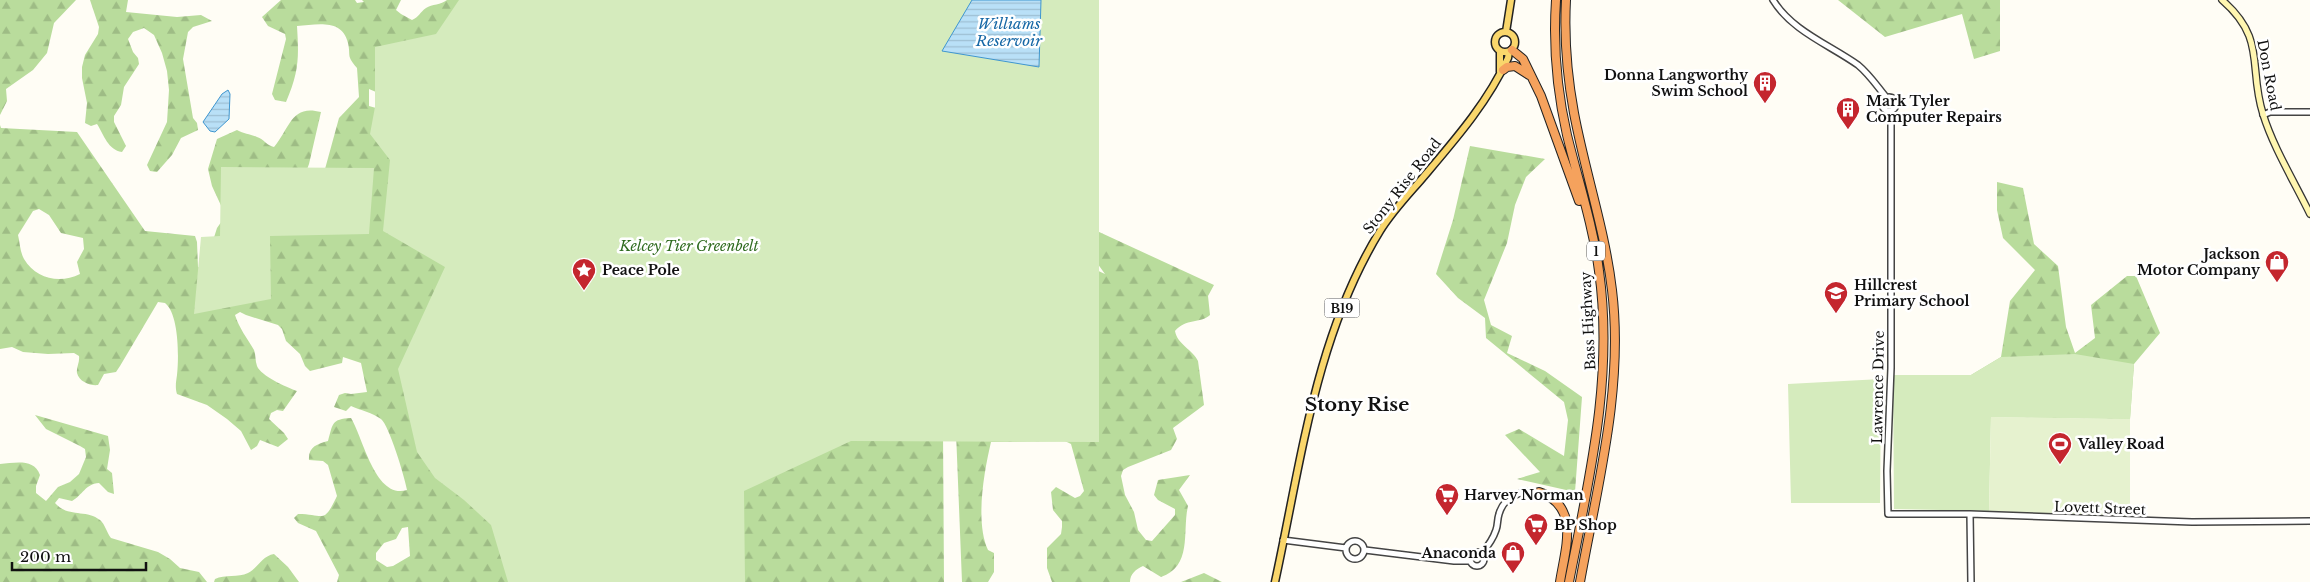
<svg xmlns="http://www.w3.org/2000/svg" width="2310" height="582" font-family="'Libre Baskerville',serif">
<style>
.forest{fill:url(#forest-firs);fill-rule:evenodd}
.park{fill:#d5ebbd}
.pitch{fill:#e6f2cf}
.water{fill:url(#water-rules);stroke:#3f96cf}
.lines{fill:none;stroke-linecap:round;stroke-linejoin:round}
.tertiary-casing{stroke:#444;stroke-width:8}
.secondary-casing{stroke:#333;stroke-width:8}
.primary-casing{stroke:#222;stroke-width:9}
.motorway-casing{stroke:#222;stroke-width:10}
.tertiary{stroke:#fff;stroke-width:5}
.secondary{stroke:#fff6b0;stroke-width:5.5}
.primary{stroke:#f9d66b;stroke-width:6}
.motorway{stroke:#f5a25d;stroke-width:8}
.labels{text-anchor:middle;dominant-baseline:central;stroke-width:5;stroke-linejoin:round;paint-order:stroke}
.shield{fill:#fff;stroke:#585858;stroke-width:1}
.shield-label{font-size:12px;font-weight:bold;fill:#111}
.poi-label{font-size:14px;font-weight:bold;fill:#111;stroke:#fff;text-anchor:start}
.street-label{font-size:14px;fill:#111;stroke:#fff}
.park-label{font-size:14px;font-style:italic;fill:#2f6b1f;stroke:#fff}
.water-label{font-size:15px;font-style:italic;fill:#1768a6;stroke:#fff}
.district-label{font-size:19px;font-weight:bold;fill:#111;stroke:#fff}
</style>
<defs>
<pattern id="forest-firs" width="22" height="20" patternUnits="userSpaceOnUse" patternTransform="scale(1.25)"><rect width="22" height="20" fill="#b9dc9c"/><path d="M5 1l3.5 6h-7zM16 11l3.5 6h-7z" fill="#9ebc85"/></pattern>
<pattern id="water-rules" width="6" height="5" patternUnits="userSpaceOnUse" patternTransform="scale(1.25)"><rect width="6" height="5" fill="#b9e0f7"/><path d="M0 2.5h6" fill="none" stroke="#9ebfd3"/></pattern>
</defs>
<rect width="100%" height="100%" fill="#fffdf5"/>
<path class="forest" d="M0,0h76l-22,23 -7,30 -14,17 -27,19 1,12 -7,14z
M90,0h38l-2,12 51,5 24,-2 11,6 -19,6 -5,5 -5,27 10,59 4,5 1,7 -17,8 -9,17 -15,17 -7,-1 -3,-6 20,-43 2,-32 -2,-19 -5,-18 -8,-18 -10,-7 -11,4 -5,7 5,13 5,6 1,6 -15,23 -3,18 -7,11v6l12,24 -4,6c-14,-2 -18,-17 -25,-28l-6,2 -6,-3 2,-20 -5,-25v-11l3,-12 13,-21 1,-7z
M281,0h74l2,3 7,-1 -2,-2h39l-5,10 5,4 11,6c7,-3 8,-8 14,-12 6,-4 15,-3 21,-8h476l20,431 1,151h-607l2,-7 -23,-44 -18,-8 -4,-5 4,-4c27,0 25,11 39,-18l-9,-31 -5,-4 -14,-1c-1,-13 8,-16 19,-19 5,-17 3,-22 23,-23 12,19 24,82 56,72 -2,-12 -18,-65 -26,-71 -8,-6 -21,-9 -30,-13l-5,5 -12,-4 5,-12 6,-2 6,1 16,-2 -6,-29 -18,-6 -1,6 -32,8 -5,-5 -5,-12 -14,-13 -4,-12 -4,-4 -32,-10 -6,-3 -5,3c4,13 12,23 19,35 2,5 1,11 3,16 4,10 29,21 40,25l-14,20 -6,-1 -6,3 -2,6 15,14 4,6 -10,8 -18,-7 -3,6 -6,4 -10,-19 -14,-12 -20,-14 -30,-11c-2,-7 -1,-12 0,-19 2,-18 2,-61 -12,-72l-7,-1 -38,64 -4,6 -12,2 -6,11c-7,1 -19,-3 -21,-12 -1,-5 3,-11 2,-17l-5,-3 -26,1 -25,-2 -11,-5 -12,2v-224l1,3 76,4 68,99 50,5 2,6 1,25 6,2 13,-41 7,-10v-6l-12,-26 -4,-17 9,-30 20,-9c7,4 13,4 20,7 7,2 10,9 17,10 16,-19 17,-43 47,-35l-12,52 -10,27 26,-22 14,-51 20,-21 -2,-29c-11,-13 -6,-11 -9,-25 -6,-25 -32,-18 -51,-17 2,32 2,46 -11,76l-11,-2 -3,-6 14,-55 -1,-5 -17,-8 -6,-9zM369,89l7,3v16l-7,-2zM39,209l10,6 12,18 22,5 1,11 -7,13 3,12c-20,10 -44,5 -56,-15 -4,-7 -4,-16 -6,-24l15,-24zM408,527l2,29 -17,10 -6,1 -11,-7v-7l8,-10 12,-4 6,-11z
M1838,0h162v51l-26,8 -12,-45 -77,23z
M1470,146l75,13 -19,18 -11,28 -8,38 -23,57 7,25 21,11 -5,17 38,18 37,26 -7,95 -58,-13 23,-7 -35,-37 14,-6 45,27 4,-36 -4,-18 -78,-64 -1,-20 -27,-20 -22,-24 17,-54z
M1997,182l26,6 11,56 24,22 8,61 9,26 20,-15 -4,-33 36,-29h9l24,57 -26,31 -4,55 -139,-2 -84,-39 64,-3 30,-18 9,-56 25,-31 -32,-32 -6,-28z
M1097,231l117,54 -6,11 2,19c-10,9 -24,3 -35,16 2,13 18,19 23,30l6,44 -31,23 4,11 -6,11 -43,17 -5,3 -2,6 4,19 9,17 4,18 8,10 6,1 23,-26v-6l-17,-9 -4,-5 4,-15 32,-5 -11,15 9,16c-6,25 5,60 -27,71l-18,-11c-7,3 -13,8 -13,16h-78l-5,-14v-20l14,-14 1,-7v-6l-9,-11 -2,-18 5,-5 19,11 5,-2 4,-5 -13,-47 -6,-3 -74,1c-7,30 -16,80 -3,108l6,3v19l-6,10h-26l-6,-150 136,-164 13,6 -26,-36z
M35,415l73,21 2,14 -3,19 5,4 2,21 -6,-2 -9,-9c-14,1 -16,12 -27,18l-13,-3 -4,5c13,15 31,6 45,17 5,4 7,13 11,18l47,14 12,7 10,9 19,4 8,10h-207v-118c15,-1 34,-6 40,11l-4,11v7l10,8 12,-14 12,-5 9,-8 7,-17 -1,-8 -5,-3 -34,-17z
M274,554l14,13 11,15h-85l1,-3c10,-5 23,-1 33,-6 10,-5 14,-17 26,-19z
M1204,573l18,9h-41z"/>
<path class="park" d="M459,0h640v442l-248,-1 -107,50 1,91h-237l-17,-57 -27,-25 -29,-22 -18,-26 -19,-83 47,-102 -62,-36 7,-71 -20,-26 5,-27v-60l61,-13z
M221,167l153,1 -5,66 -99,2 1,63 -77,15 7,-77 19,-1z
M2075,354l59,10 -4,55 -139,-2 -2,94 -95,-2 -1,-134h78l30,-18z
M1881,379l-1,124h-89l-3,-119z"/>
<path class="pitch" d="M1991,417l139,2v98l-141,-6z"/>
<path class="water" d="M972,0h69l-2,67 -97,-16z
M228,90l2,4 -1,25 -14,13 -5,-1 -7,-9 19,-28z"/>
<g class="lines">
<g class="tertiary-casing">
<path id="tertiary" d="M1773,0c19,31 57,45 85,65 11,9 19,21 28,32
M1882 104a7 7 0 1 1 14 0a7 7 0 1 1-14 0Z
M1891,111v257l-4,103 1,43h82l222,8 118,-1
M2263,115l7,-3h40
M1970,514l1,68
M1283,540l63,8
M1346 550a9 9 0 1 1 18 0a9 9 0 1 1-18 0Z
M1365,550l89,11h16
M1470 559a7 7 0 1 1 14 0a7 7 0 1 1-14 0Z
M1482,553c6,-7 11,-14 14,-23 2,-5 1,-10 3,-16 5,-18 23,-24 40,-22"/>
</g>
<g class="secondary-casing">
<path id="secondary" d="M2222,0c45,39 26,67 41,114 10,33 32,69 47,100"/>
</g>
<g class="primary-casing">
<path id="primary" d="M1495 42a10 10 0 1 1 20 0a10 10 0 1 1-20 0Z
M1506,32l5,-32
M1500,51v21
M1275,582c26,-119 40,-245 105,-351 11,-18 26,-34 40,-50 33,-39 67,-77 88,-123l1,-6"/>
</g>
<g class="motorway-casing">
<path id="motorway" d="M1556,0c-3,45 1,91 11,135 11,45 26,90 32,136 15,106 -10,208 -30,311
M1566,0c-2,38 1,75 8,113 11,59 31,117 38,177 12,98 -15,197 -32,292
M1512,50l11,9 18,37 38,105
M1503,70l4,-3 8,-1 14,9
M1539,492c42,14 26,57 21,90"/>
</g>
<use href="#tertiary" class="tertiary"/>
<use href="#secondary" class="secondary"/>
<use href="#primary" class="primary"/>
<use href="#motorway" class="motorway"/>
</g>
<defs>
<g id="building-pin" transform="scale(1.25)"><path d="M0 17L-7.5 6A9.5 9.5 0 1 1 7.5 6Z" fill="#c4262e" stroke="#fff"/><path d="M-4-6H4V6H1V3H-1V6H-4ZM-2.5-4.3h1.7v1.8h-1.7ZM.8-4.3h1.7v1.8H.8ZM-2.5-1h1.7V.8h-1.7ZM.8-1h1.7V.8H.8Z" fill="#fff"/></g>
<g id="shop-pin" transform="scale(1.25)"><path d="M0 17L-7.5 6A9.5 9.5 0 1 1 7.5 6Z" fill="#c4262e" stroke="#fff"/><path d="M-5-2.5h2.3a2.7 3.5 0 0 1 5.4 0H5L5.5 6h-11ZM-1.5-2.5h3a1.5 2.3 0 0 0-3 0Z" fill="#fff"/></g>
<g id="sight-pin" transform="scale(1.25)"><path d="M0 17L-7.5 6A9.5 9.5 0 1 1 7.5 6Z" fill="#c4262e" stroke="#fff"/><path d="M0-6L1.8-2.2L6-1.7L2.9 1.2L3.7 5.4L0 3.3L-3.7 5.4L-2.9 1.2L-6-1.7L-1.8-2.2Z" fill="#fff"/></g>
<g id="school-pin" transform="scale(1.25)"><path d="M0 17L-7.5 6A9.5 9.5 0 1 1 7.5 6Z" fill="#c4262e" stroke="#fff"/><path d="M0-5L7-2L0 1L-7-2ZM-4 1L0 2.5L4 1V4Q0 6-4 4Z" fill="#fff"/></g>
<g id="stadium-pin" transform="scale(1.25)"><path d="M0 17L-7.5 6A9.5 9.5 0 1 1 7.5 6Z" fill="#c4262e" stroke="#fff"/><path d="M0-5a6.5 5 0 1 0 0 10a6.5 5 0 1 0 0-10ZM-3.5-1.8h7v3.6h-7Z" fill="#fff"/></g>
<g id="supermarket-pin" transform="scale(1.25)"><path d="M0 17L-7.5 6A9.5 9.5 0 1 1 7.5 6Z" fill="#c4262e" stroke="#fff"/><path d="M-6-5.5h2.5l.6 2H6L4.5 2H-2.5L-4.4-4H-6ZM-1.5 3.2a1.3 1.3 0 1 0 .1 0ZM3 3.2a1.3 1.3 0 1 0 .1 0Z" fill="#fff"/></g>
</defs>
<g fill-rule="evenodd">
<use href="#building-pin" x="1765" y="83"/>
<use href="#building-pin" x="1848" y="109"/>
<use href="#shop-pin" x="2277" y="262"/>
<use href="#sight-pin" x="584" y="270"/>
<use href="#school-pin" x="1836" y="293"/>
<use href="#stadium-pin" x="2060" y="444"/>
<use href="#supermarket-pin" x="1447" y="495"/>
<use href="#supermarket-pin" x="1536" y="525"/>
<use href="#shop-pin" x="1513" y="553"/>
</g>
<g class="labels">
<g class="shield">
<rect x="1587" y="241.5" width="18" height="19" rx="4"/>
<rect x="1324.5" y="298.5" width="35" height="19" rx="4"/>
</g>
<g class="shield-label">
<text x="1596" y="251">1</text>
<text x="1342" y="308">B19</text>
</g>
<g class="poi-label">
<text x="1748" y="75" text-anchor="end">Donna Langworthy<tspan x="1748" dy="16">Swim School</tspan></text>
<text x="1866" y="101">Mark Tyler<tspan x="1866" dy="16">Computer Repairs</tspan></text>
<text x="2260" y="254" text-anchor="end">Jackson<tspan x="2260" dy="16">Motor Company</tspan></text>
<text x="602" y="270">Peace Pole</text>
<text x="1854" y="285">Hillcrest<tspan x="1854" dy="16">Primary School</tspan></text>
<text x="2078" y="444">Valley Road</text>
<text x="1464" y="495">Harvey Norman</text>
<text x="1554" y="525">BP Shop</text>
<text x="1496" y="553" text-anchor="end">Anaconda</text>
</g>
<g class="street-label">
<text transform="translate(2269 75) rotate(79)">Don Road</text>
<text transform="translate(1402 186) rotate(-52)">Stony Rise Road</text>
<text transform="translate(1588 321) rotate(-93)">Bass Highway</text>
<text transform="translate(1878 387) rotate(-89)">Lawrence Drive</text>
<text transform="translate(2100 508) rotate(2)">Lovett Street</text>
</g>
<g class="park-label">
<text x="689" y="246">Kelcey Tier Greenbelt</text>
</g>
<g class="water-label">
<text x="1009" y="23">Williams<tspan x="1009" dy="17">Reservoir</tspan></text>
</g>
<g class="district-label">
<text x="1357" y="404">Stony Rise</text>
</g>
</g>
<path d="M12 562v8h134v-8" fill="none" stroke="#111111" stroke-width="2.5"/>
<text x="20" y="562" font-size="15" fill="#111111" stroke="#ffffff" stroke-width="4" paint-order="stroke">200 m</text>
</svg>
